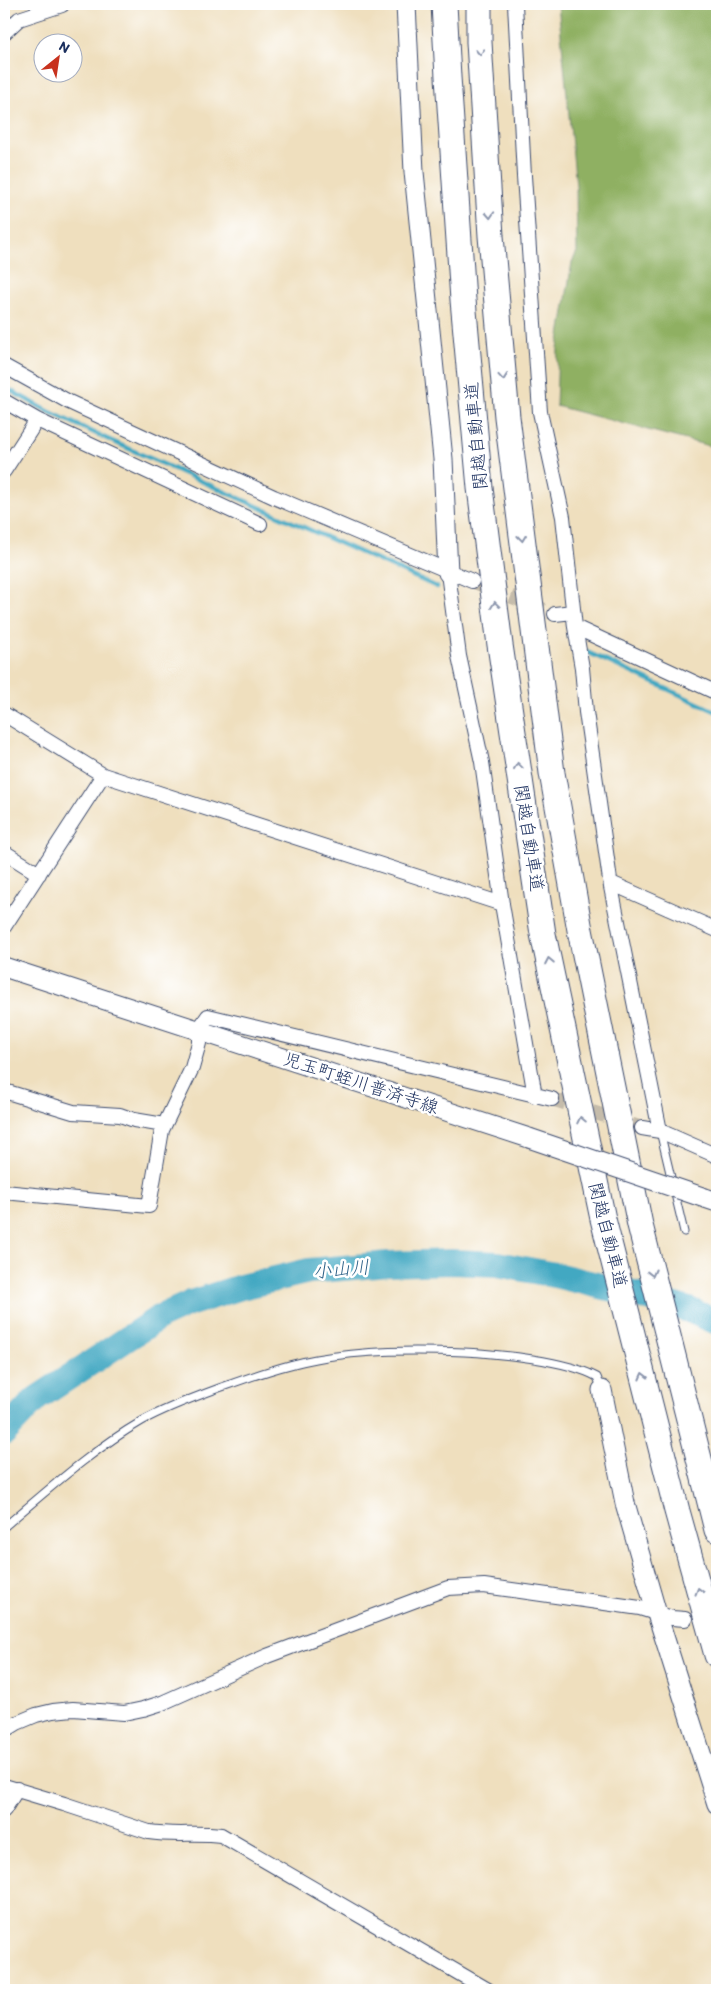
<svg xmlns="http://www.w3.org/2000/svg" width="721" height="1994" font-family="Itim,'Klee One',sans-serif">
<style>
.forest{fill:#8fb062;stroke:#557060}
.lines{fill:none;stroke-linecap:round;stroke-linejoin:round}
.stream{stroke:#42a8c2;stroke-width:4.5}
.river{stroke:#42a8c2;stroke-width:26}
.street-tunnel{stroke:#c5bcab;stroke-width:14;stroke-dasharray:14 7;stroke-linecap:butt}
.lane-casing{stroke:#3b496c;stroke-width:9}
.street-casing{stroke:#3b496c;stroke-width:16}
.secondary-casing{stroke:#3b496c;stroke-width:21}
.highway-casing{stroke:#3b496c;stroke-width:27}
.lane{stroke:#fff;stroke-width:7}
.street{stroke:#fff;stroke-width:14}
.secondary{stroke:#fff;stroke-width:19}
.highway{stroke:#fff;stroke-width:25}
.secondary-bridge-casing{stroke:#3b496c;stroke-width:21;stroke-linecap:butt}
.secondary-bridge{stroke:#fff;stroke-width:19}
.oneway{stroke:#8d97ae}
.labels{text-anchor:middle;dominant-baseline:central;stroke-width:5;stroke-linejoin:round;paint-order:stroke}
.street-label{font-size:18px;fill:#1b2f5e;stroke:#fff}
.water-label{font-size:19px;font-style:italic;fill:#2b5f86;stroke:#fff}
</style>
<rect width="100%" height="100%" fill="#fff"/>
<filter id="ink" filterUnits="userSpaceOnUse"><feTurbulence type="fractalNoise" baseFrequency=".02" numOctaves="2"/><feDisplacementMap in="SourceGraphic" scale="10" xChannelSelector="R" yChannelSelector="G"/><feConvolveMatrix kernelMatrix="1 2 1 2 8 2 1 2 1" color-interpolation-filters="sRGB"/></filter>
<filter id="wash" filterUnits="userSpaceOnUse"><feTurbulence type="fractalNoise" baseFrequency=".0096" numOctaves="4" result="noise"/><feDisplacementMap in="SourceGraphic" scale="20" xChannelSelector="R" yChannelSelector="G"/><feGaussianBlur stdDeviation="1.12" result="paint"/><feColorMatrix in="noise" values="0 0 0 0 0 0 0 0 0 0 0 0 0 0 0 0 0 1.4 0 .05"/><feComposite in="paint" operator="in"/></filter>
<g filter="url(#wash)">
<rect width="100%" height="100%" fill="#efdfbe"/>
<path class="forest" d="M558,4h159v444l-161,-42 2,-58 14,-86 5,-10 -1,-66z"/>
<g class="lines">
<path class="stream" d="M4,387l44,24 57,27 332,149
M587,652l130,60"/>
<path class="river" d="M4,1433l32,-34 124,-82 31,-14 50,-16 68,-16 79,-7 64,-2 45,2 58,11 83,20 51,15 28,12"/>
</g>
</g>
<g filter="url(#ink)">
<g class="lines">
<path class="street-tunnel" d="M472,581l83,33
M552,1099l90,29"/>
<g class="lane-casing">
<path id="lane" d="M660,1131l24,101
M4,1527c44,-37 88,-77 138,-106 25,-14 53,-24 80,-34 31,-11 62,-22 94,-28 49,-9 98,-9 148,-7 36,2 102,8 133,25l5,13"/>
</g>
<g class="street-casing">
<path id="street" d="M515,4l9,172 16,236 23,105 12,110 7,41 4,44 25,175 49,244
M4,33l15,-14 43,-14
M4,366l65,36 205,95 198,84
M4,401l33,19 223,104
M4,471l33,-51
M448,573l11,83 23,106 20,142 33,192
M555,614l18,-2
M575,627l142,66
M4,714l99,61 399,129
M4,852l35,22
M611,883l106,47
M4,927l99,-152
M4,1091l69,21 47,3 14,5 30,5
M642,1128l18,3 57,25
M4,1192l145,14 13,-76 30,-62 7,-25v-14l9,-13 344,83
M4,1731l13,-8 19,-8 17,-4 20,-2 51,4 19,-4 19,-6 105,-47 181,-68 36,-2 156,22 32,10 13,1
M4,1786l60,18 85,28c24,4 48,0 72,3l267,155
M4,1810l13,-21"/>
</g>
<g class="secondary-casing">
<path id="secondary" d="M406,4l8,168 29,287 5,114
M4,967l525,171
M705,1198l12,4
M602,1390l23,113 32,111 60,190"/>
</g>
<g class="highway-casing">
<path id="highway" d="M444,4l4,73 15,223 17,188 20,157 43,289 60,285 74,292 40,144
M479,4v38l12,194 16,181 45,356 28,157 60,295 77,305"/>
</g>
<use href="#lane" class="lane"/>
<use href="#street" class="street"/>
<use href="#secondary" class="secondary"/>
<use href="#highway" class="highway"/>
<g class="secondary-bridge-casing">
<path id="secondary-bridge" d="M529,1138l176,60"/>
</g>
<use href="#secondary-bridge" class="secondary-bridge"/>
</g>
<defs><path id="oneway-chevron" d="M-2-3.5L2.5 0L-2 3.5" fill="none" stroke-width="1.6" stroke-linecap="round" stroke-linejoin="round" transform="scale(1.25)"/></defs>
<g class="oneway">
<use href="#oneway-chevron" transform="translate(480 52) rotate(87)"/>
<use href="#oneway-chevron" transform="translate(490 215) rotate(87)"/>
<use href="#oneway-chevron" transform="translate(503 377) rotate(85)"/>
<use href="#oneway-chevron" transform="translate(522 538) rotate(83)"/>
<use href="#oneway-chevron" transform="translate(495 605) rotate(-97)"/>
<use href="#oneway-chevron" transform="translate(518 766) rotate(-98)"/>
<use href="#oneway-chevron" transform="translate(549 961) rotate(-101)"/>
<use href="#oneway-chevron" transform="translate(581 1120) rotate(-102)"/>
<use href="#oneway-chevron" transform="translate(652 1273) rotate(76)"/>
<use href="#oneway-chevron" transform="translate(643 1376) rotate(-104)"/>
<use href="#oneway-chevron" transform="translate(699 1591) rotate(-106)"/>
</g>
</g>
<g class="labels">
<g class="street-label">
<text transform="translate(476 436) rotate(-95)">関越自動車道</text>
<text transform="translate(529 838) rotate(81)">関越自動車道</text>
<text transform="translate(361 1083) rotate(18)">児玉町蛭川普済寺線</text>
<text transform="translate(608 1235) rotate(76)">関越自動車道</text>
</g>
<g class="water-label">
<text transform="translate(341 1269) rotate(-5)">小山川</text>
</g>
</g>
<rect width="721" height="1994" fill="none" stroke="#fff" stroke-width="20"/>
<g transform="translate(58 58) rotate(30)"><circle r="24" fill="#ffffff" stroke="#a4acbf"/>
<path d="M0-4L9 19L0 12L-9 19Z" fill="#c8321e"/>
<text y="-8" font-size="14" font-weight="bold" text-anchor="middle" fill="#1b2f5e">N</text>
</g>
</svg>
